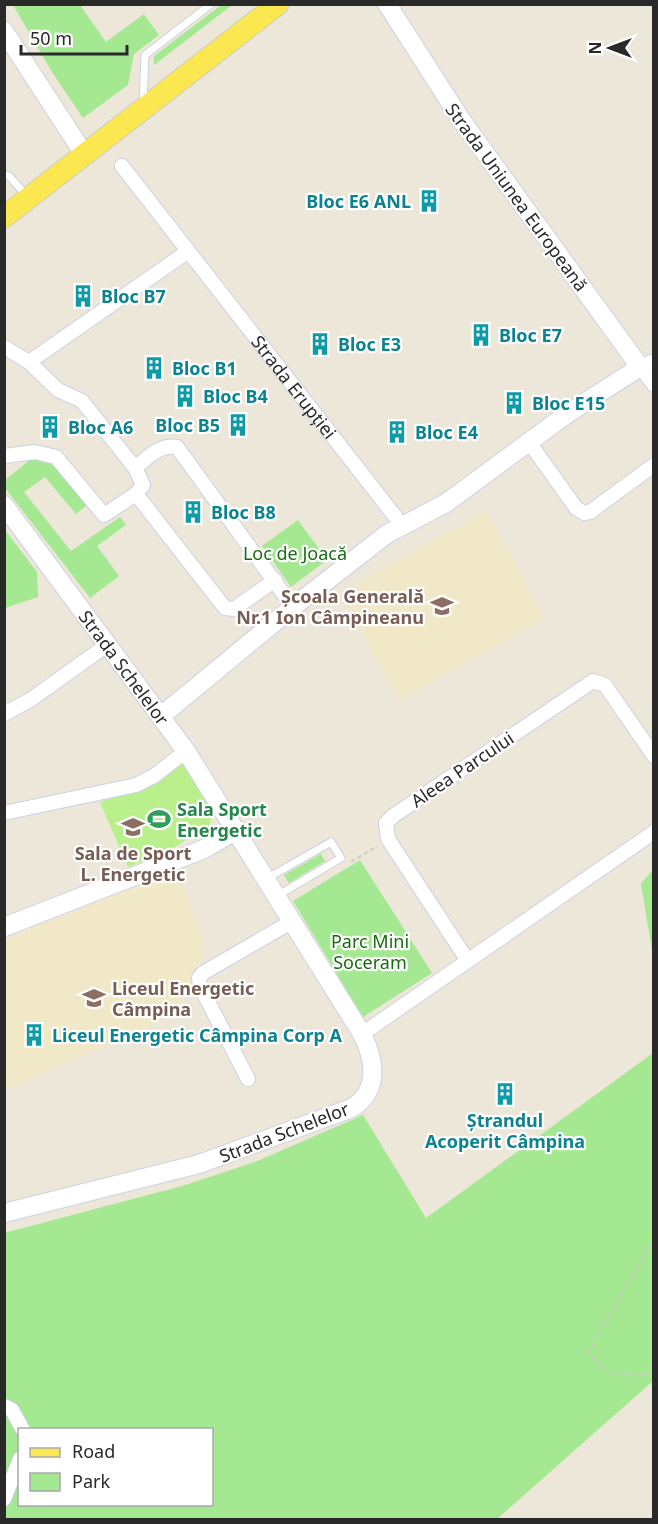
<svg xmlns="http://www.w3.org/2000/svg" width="658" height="1524" font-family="'Noto Sans',sans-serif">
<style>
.education{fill:#f0e8c7}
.green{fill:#a4e891;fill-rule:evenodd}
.pitch{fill:#b9f08c}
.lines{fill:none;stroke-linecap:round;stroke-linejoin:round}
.lane-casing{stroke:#cfd0e3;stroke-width:9}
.street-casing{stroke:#cfd0e3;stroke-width:16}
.secondary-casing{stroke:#cfd0e3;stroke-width:20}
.primary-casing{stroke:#ccc;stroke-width:23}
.path{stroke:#ccc;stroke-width:2;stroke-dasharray:4.5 3;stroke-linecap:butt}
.lane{stroke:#fff;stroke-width:7}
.street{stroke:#fff;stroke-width:14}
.secondary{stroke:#fff;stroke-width:18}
.primary{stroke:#fbe850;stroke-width:21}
.labels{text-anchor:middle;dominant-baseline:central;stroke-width:4.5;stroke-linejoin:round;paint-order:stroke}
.street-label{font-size:18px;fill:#292929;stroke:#fff}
.culture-label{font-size:18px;font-weight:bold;fill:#0d838f;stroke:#fff;text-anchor:start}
.park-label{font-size:18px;fill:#1b6b14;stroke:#fff}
.education-label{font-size:18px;font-weight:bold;fill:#785e54;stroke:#fff;text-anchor:end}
.leisure-label{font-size:18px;font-weight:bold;fill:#27864d;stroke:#fff;text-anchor:start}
</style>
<rect width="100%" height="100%" fill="#ede7d9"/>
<path class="education" d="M486,511l59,107 -146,82 -59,-107z
M176,871l28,66 -4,40 -33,41 -162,72v-151z"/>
<path class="green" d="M13,5h67l26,37 38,-28 15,21 -25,19 -6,31 -45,33 -31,-46z
M221,5h11l-78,60v-9z
M32,458h18l37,47 -11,9 -31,-37 -21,15 47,59 49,-34 6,8 -29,21 22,30 -29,22 -85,-110v-8z
M298,520l29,40 -36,27 -29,-41z
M5,530l32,42 1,25 -33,11z
M321,854l4,7 -36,22 -5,-8z
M360,860l72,113 -69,44 -70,-116z
M653,869v87l-12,-72z
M653,1053v328l-156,138h-492l-1,-286 178,-47 73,-24 108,-47 63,103zM20,1430h192v74h-192z"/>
<path class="pitch" d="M184,762l28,52 -2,11 -40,25 -42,17 -28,-65 62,-23z"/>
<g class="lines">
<g class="lane-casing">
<path id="lane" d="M143,105l2,-50 66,-51
M4,175l5,1 18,20
M266,879l65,-37 10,16 -64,38"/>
</g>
<g class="street-casing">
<g id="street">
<path id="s1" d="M122,166l279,358"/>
<path d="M4,347l25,15 29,28 24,11 53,67 8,17 -7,9 -32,21 -48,-58 -21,-5 -31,4"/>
<path d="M654,361l-14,6 14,18"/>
<path d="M29,362l158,-110"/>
<path d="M529,442l47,66 8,5 6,-1 64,-47"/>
<path d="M135,468c12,-10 25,-24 42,-21l116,160"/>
<path d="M136,494l89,114 9,1 41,-29"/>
<path d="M4,714l26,-14 77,-55"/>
<path d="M4,813l132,-28 18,-9 32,-25"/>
<path d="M468,961l-80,-122 -2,-16 7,-7 200,-135 12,4 49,71"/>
<path d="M362,1034l292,-202"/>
<path d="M248,1079l-48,-93 -1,-8 4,-5 88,-51"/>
<path d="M4,1406l8,4 11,20"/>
<path d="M4,1499l16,-40"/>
</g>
</g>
<g class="secondary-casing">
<g id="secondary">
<path d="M4,31l80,123"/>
<path id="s2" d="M4,505l182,246 176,283c13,26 18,56 -10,74l-153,56 -195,49"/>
<path d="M161,716l132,-109 94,-73 59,-31 121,-89 73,-47 -178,-246 -75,-117"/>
<path d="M4,927l200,-78 33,-19"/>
</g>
</g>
<g class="primary-casing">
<path id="primary" d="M4,217l274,-213"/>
</g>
<path class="path" d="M351,862l26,-16
M654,1239l-64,110c5,30 39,26 64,26"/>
<use href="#lane" class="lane"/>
<use href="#street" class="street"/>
<use href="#secondary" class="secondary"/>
<use href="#primary" class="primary"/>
</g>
<defs>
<g id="building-bare" transform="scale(1.8)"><path d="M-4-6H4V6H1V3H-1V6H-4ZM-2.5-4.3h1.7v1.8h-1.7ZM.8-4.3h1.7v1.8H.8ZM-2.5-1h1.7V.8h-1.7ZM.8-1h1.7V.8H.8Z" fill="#0f9aa8" stroke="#fff" stroke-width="2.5" paint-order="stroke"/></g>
<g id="school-bare" transform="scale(1.8)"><path d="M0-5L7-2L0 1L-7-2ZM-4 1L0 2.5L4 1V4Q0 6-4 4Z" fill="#8d6e63" stroke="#fff" stroke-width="2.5" paint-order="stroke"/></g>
<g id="stadium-bare" transform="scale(1.8)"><path d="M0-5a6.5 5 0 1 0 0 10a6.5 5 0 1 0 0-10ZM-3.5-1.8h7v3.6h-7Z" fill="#2e9e5b" stroke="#fff" stroke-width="2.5" paint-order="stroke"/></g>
</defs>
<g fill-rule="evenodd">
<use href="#building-bare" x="429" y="201"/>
<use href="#building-bare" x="83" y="296"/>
<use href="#building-bare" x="481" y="335"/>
<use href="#building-bare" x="320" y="344"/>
<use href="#building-bare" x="154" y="368"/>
<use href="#building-bare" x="185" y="396"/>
<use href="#building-bare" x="514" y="403"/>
<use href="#building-bare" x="238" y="425"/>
<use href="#building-bare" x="50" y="427"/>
<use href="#building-bare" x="397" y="432"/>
<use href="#building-bare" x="193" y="512"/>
<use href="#school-bare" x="442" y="606"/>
<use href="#stadium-bare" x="159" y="819"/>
<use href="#school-bare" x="133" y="827"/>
<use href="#school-bare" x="94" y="998"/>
<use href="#building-bare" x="34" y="1035"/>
<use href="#building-bare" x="505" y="1094"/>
</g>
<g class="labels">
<g class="street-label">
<text transform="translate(517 197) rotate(54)">Strada Uniunea Europeană</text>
<text stroke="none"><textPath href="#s1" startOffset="280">Strada Erupției</textPath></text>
<text stroke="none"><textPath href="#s2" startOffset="202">Strada Schelelor</textPath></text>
<text transform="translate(462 769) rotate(-34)">Aleea Parcului</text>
<text transform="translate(284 1132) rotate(-21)">Strada Schelelor</text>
</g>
<g class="culture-label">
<text x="411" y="201" text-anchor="end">Bloc E6 ANL</text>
<text x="101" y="296">Bloc B7</text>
<text x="499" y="335">Bloc E7</text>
<text x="338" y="344">Bloc E3</text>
<text x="172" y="368">Bloc B1</text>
<text x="203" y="396">Bloc B4</text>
<text x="532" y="403">Bloc E15</text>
<text x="220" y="425" text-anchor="end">Bloc B5</text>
<text x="68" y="427">Bloc A6</text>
<text x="415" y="432">Bloc E4</text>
<text x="211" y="512">Bloc B8</text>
<text x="52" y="1035">Liceul Energetic Câmpina Corp A</text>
<text x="505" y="1120" text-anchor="middle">Ștrandul<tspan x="505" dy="21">Acoperit Câmpina</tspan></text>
</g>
<g class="park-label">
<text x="295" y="553">Loc de Joacă</text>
<text x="370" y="941">Parc Mini<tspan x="370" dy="21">Soceram</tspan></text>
</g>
<g class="education-label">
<text x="424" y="596">Școala Generală<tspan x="424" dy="21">Nr.1 Ion Câmpineanu</tspan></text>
<text x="133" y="853" text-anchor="middle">Sala de Sport<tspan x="133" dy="21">L. Energetic</tspan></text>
<text x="112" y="988" text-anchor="start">Liceul Energetic<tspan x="112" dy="21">Câmpina</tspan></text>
</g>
<g class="leisure-label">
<text x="177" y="809">Sala Sport<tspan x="177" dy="21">Energetic</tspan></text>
</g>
</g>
<rect width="658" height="1524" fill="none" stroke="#292929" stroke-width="12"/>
<rect x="18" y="1428" width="195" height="78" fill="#ffffff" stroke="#a9a9a9" stroke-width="1.5"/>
<rect x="30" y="1448" width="30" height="9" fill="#fbe850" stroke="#a9a9a9" stroke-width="1.5"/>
<text x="72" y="1458" font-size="18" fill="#292929">Road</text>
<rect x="30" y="1473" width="30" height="18" fill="#a4e891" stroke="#a9a9a9" stroke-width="1.5"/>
<text x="72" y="1488" font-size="18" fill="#292929">Park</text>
<g transform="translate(610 48) rotate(270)" stroke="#ffffff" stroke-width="4.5" paint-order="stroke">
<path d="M0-4.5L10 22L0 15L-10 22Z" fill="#292929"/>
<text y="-9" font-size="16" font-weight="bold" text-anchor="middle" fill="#292929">N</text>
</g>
<path d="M21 45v9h106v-9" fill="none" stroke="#292929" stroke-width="3"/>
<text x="30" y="45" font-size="18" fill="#292929" stroke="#ffffff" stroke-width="4.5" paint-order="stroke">50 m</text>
</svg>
